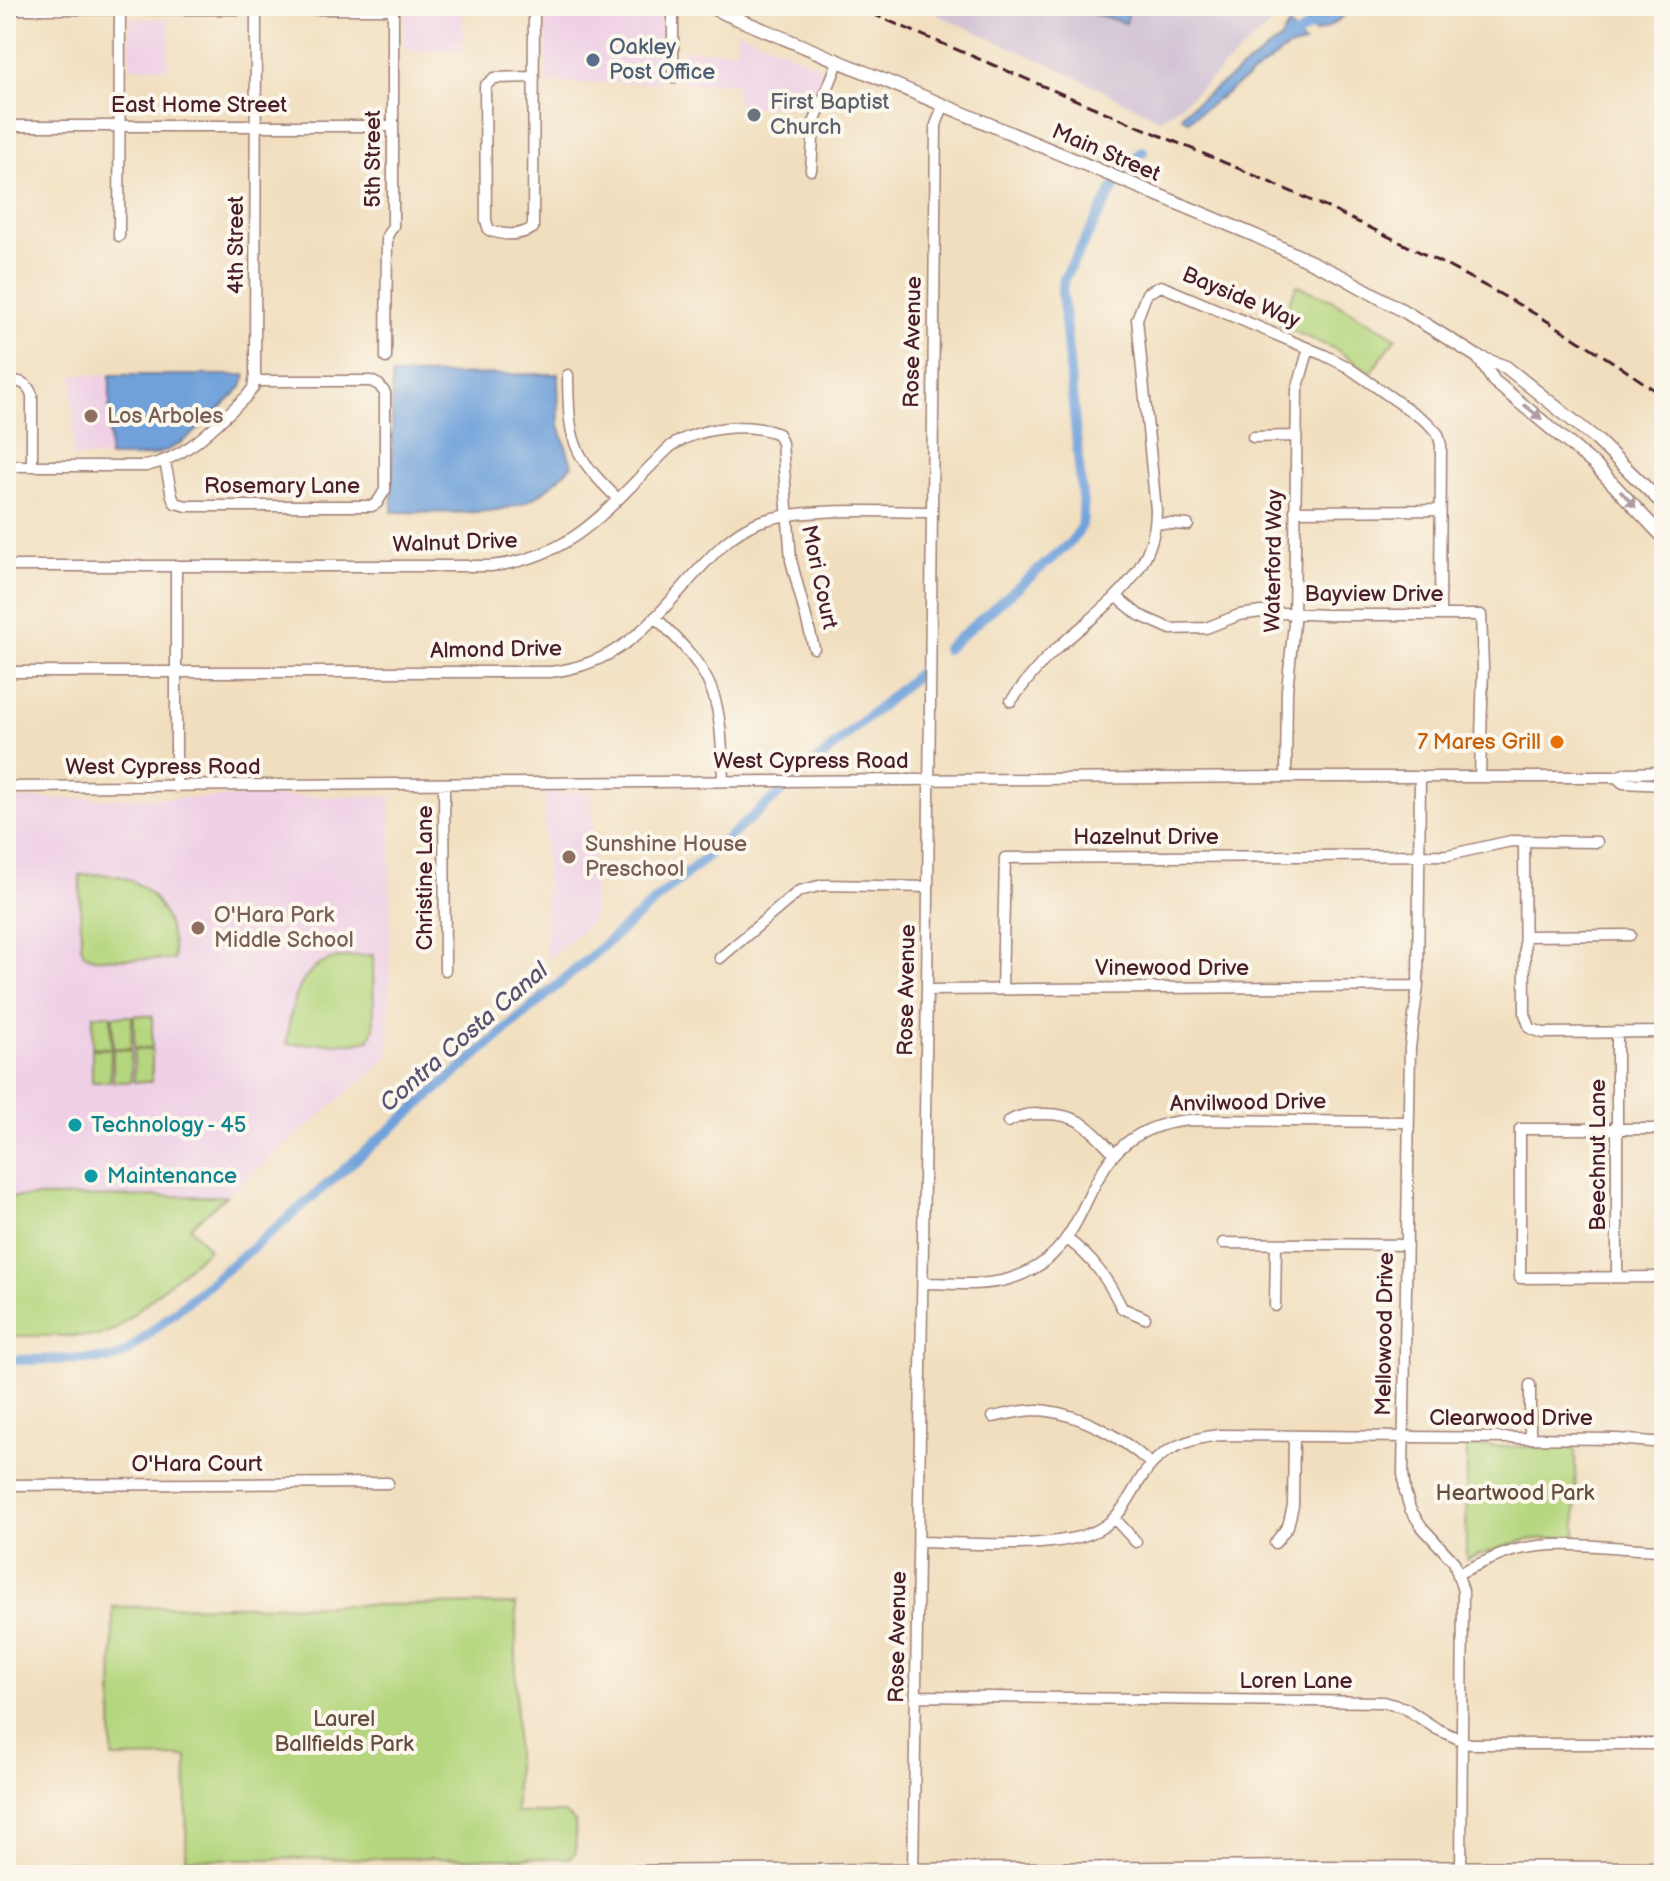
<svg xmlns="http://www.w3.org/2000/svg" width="1670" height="1881" font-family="'Balsamiq Sans',sans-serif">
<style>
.built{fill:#efd0e5}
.industrial{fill:#cdbed2}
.green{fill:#b5d67e;stroke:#807a54;stroke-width:2}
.water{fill:#6fa1da;stroke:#5c6082;stroke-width:2}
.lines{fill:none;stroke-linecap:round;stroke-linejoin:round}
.canal{stroke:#6fa1da;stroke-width:10}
.minor-casing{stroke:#9e7e74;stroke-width:13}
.major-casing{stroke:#9e7e74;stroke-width:15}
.minor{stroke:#fff;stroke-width:10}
.major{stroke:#fff;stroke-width:12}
.rail{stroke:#4a1f2b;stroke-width:3;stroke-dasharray:12 6;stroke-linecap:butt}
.oneway{fill:#ae9aa0}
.service-dot{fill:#5c6f8a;stroke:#fbf7ec;stroke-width:3}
.worship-dot{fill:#6b7280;stroke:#fbf7ec;stroke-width:3}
.education-dot{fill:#8d6e63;stroke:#fbf7ec;stroke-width:3}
.food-dot{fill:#e8710a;stroke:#fbf7ec;stroke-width:3}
.culture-dot{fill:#0f9aa8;stroke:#fbf7ec;stroke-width:3}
.labels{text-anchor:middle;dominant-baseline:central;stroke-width:8;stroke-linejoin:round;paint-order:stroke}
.service-label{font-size:22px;fill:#4e5e75;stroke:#fbf7ec;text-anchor:start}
.worship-label{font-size:22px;fill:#5b616d;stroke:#fbf7ec;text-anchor:start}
.street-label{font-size:22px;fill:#4a1f2b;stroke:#fbf7ec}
.education-label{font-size:22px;fill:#785e54;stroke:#fbf7ec;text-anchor:start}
.food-label{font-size:22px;fill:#c56008;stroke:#fbf7ec;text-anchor:end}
.culture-label{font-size:22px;fill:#0d838f;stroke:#fbf7ec;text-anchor:start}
.park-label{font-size:22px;fill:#654d40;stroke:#fbf7ec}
.water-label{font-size:24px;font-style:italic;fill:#595371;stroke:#fbf7ec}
</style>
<rect width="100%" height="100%" fill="#fbf7ec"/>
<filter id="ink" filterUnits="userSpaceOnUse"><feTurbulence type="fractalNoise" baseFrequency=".0125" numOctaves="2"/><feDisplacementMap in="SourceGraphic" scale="16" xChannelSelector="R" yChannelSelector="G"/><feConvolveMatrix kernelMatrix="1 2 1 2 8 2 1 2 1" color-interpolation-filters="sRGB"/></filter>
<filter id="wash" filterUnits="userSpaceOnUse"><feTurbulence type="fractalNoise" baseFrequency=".006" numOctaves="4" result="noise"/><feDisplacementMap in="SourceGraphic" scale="32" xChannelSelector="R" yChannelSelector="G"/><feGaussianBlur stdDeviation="1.8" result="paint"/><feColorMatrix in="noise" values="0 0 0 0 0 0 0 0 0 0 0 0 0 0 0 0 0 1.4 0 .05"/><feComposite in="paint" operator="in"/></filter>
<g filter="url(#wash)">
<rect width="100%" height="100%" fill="#f1debe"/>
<path class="built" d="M405,6h58v45l-59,-1z
M546,6h115v77h-115z
M132,19h37l-1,48h-38v-46z
M737,30l86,38 -14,39h-72l-1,-24h-54l1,-33h53z
M73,375h37l-1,82h-36z
M545,793h47l1,127 -47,41z
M391,796l-2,261 -163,139 -220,1v-398z"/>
<path class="industrial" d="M938,6h353l-97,88 -33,26 -99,-50 -124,-55z"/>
<path class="green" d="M1297,285l32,14 67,38 -25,36 -36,-24 -56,-24z
M80,875c12,-1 26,-2 38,1 40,10 55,47 56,84l-81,-2 -9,-4 -3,-9z
M373,955l1,74 -5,11 -16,3 -66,1c2,-26 7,-60 29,-77 15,-11 39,-11 57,-12z
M93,1015h18v33l-19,-1z
M134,1015l18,1v32h-18z
M113,1016h19l-1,32h-18z
M92,1049h19l-1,33h-18z
M113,1049l18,1v32h-18z
M134,1049l18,1v32h-18z
M226,1196l-36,31 19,22 -93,80 -18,7h-92v-139z
M1488,1446l87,2 1,88 -50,4 -60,19 1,-112z
M516,1604v209h48l11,9 1,30 -6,6 -384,1 1,-102 -75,1 1,-151z"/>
<path class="water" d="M1093,6h37l-4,17 -35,-10z
M1307,6h50l-28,21 -14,6 -13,-17z
M1289,25l15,19 -16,4 -100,73 -6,-4 2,-5 96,-72z
M558,374l1,51 13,40c-12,12 -23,24 -38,33 -36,21 -101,13 -142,14v-137z
M110,375h136l-4,12c-26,24 -54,60 -89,68 -14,3 -30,2 -44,2z"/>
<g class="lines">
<path class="canal" d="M1287,43l50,-37
M946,649l125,-107c10,-12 13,-20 12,-35l-21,-217 2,-11 61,-112 18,-16
M6,1360l106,-1 12,-5 164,-136 632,-546"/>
</g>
</g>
<g filter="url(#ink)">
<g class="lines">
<g class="minor-casing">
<path id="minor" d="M6,9h387
M534,77l-40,1 -9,8 1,135 3,9c15,6 30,6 44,-2l1,-222
M673,78v-72
M6,126h386
M811,170l3,-47 24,-61
M119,236l1,-230
M386,358l1,-122 6,-10v-220
M568,375c1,64 2,78 49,123
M6,381c13,0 21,0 26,14v71
M1253,437l43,-1
M165,462l7,34 3,7 12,3h185l5,-3 8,-13v-97l-6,-8 -8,-4h-116
M6,466h140c43,-9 68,-40 100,-69l7,-9 2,-13 1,-369
M1295,511l145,-1
M1156,523l32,2
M6,566h485c87,-9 121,-64 180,-120 27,-18 76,-25 107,-12l4,9 9,117 23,88
M1117,597l22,18 32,14 35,-1 33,-13 22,-3 66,3h154l2,51 -3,111
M655,617c62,59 66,80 68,164
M6,672h544c74,-8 105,-55 152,-106 15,-16 31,-33 52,-42 40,-18 131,-12 177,-12
M1011,701c14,-18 27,-36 44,-51 45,-41 101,-73 101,-140l-19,-191 10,-26 14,-7 163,69 22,11 82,57 10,11 3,11 -1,169
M1420,776l-2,210 -8,61 -7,426 2,18 5,18 12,18 32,35 9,29 -2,284
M1286,777l1,-87 7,-67 3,-233 12,-42
M1616,777l7,6 41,2
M444,785l1,185
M6,787l1280,-10h330l11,-4 37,-1
M176,787v-221
M1524,841l1,173 5,14 13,5 121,-1
M1525,936l105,-1
M720,958l79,-67 24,-6 105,2
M1002,989l3,-131 443,-3 63,-14 86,1
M927,990l491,-4
M1008,1122c13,-8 22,-8 37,-8 35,0 46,15 69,39
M1664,1129h-144v149l144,-1
M1067,1239c26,19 41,41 55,69l23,10
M1223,1243l183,2
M1617,1277v-245
M923,1283c28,0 59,4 86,-4 101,-29 56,-146 179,-159l220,2
M1275,1306l1,-62
M993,1417c14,-3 29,-7 44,-7 41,2 85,27 114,54
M1530,1438v-53
M6,1485l382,-2
M1114,1518l22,24
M920,1542c47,1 145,10 183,-15 26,-17 30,-43 49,-63 17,-19 43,-26 67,-29l398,4 47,4
M1275,1543l13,-17 5,-20 1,-70
M1459,1573c19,-8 38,-18 57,-23 49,-12 99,0 148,0
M916,1696l467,6 22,6 32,21 33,15h194
M913,1874l14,-884 9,-865 7,-19"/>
</g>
<g class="major-casing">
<path id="major" d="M707,6l549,230 87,41 64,36 71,44 28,10 90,72 68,66
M1478,357l16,24 101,84 69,73
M42,1875h43
M592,1875l10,-3 700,-5 362,1"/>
</g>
<use href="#minor" class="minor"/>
<use href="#major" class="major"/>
<path class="rail" d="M854,6c105,45 211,89 317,134 172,72 341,148 493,257"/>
</g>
<defs><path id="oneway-solid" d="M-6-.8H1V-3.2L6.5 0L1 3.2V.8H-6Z" transform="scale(2)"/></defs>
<g class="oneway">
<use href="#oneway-solid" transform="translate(1533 412) rotate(39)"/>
<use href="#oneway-solid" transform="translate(1628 499) rotate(47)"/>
</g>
</g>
<circle class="service-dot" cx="593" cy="60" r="8"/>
<circle class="worship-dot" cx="754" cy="115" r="8"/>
<g class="education-dot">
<circle cx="91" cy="416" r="8"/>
<circle cx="569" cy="857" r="8"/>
<circle cx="198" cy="928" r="8"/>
</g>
<circle class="food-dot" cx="1557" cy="742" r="8"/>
<g class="culture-dot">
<circle cx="75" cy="1125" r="8"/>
<circle cx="91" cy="1176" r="8"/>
</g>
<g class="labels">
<g class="service-label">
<text x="609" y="47">Oakley<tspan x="609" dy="25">Post Office</tspan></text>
</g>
<g class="worship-label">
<text x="770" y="102">First Baptist<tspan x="770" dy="25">Church</tspan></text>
</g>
<g class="street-label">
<text x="199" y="105">East Home Street</text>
<text transform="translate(1106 153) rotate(23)">Main Street</text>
<text transform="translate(373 159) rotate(-90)">5th Street</text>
<text transform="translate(236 245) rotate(-90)">4th Street</text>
<text transform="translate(1241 298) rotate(23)">Bayside Way</text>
<text transform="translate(913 342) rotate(-89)">Rose Avenue</text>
<text x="282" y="486">Rosemary Lane</text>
<text transform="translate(455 543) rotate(-2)">Walnut Drive</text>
<text transform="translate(1274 561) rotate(-89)">Waterford Way</text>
<text transform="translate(819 577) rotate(78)">Mori Court</text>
<text x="1374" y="594">Bayview Drive</text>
<text transform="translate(496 650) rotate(-1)">Almond Drive</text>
<text x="811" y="761">West Cypress Road</text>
<text x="163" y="767">West Cypress Road</text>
<text x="1146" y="837">Hazelnut Drive</text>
<text transform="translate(425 878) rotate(-90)">Christine Lane</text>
<text x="1172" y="968">Vinewood Drive</text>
<text transform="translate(907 990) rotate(-89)">Rose Avenue</text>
<text transform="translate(1248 1103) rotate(-1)">Anvilwood Drive</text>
<text transform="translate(1598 1155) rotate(-90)">Beechnut Lane</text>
<text transform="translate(1385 1334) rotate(-89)">Mellowood Drive</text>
<text x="1511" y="1418">Clearwood Drive</text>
<text x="197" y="1464">O'Hara Court</text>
<text transform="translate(898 1637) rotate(-89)">Rose Avenue</text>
<text x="1296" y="1681">Loren Lane</text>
</g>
<g class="education-label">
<text x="107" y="416">Los Arboles</text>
<text x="585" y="844">Sunshine House<tspan x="585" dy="25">Preschool</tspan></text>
<text x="214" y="915">O'Hara Park<tspan x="214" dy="25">Middle School</tspan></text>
</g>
<g class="food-label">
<text x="1541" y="742">7 Mares Grill</text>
</g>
<g class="culture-label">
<text x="91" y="1125">Technology - 45</text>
<text x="107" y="1176">Maintenance</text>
</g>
<g class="park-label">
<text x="1515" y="1493">Heartwood Park</text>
<text x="344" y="1719">Laurel<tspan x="344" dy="25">Ballfields Park</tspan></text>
</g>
<g class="water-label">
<text transform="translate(464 1037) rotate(-41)">Contra Costa Canal</text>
</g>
</g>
<rect width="1670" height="1881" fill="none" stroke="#fbf7ec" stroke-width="32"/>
</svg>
